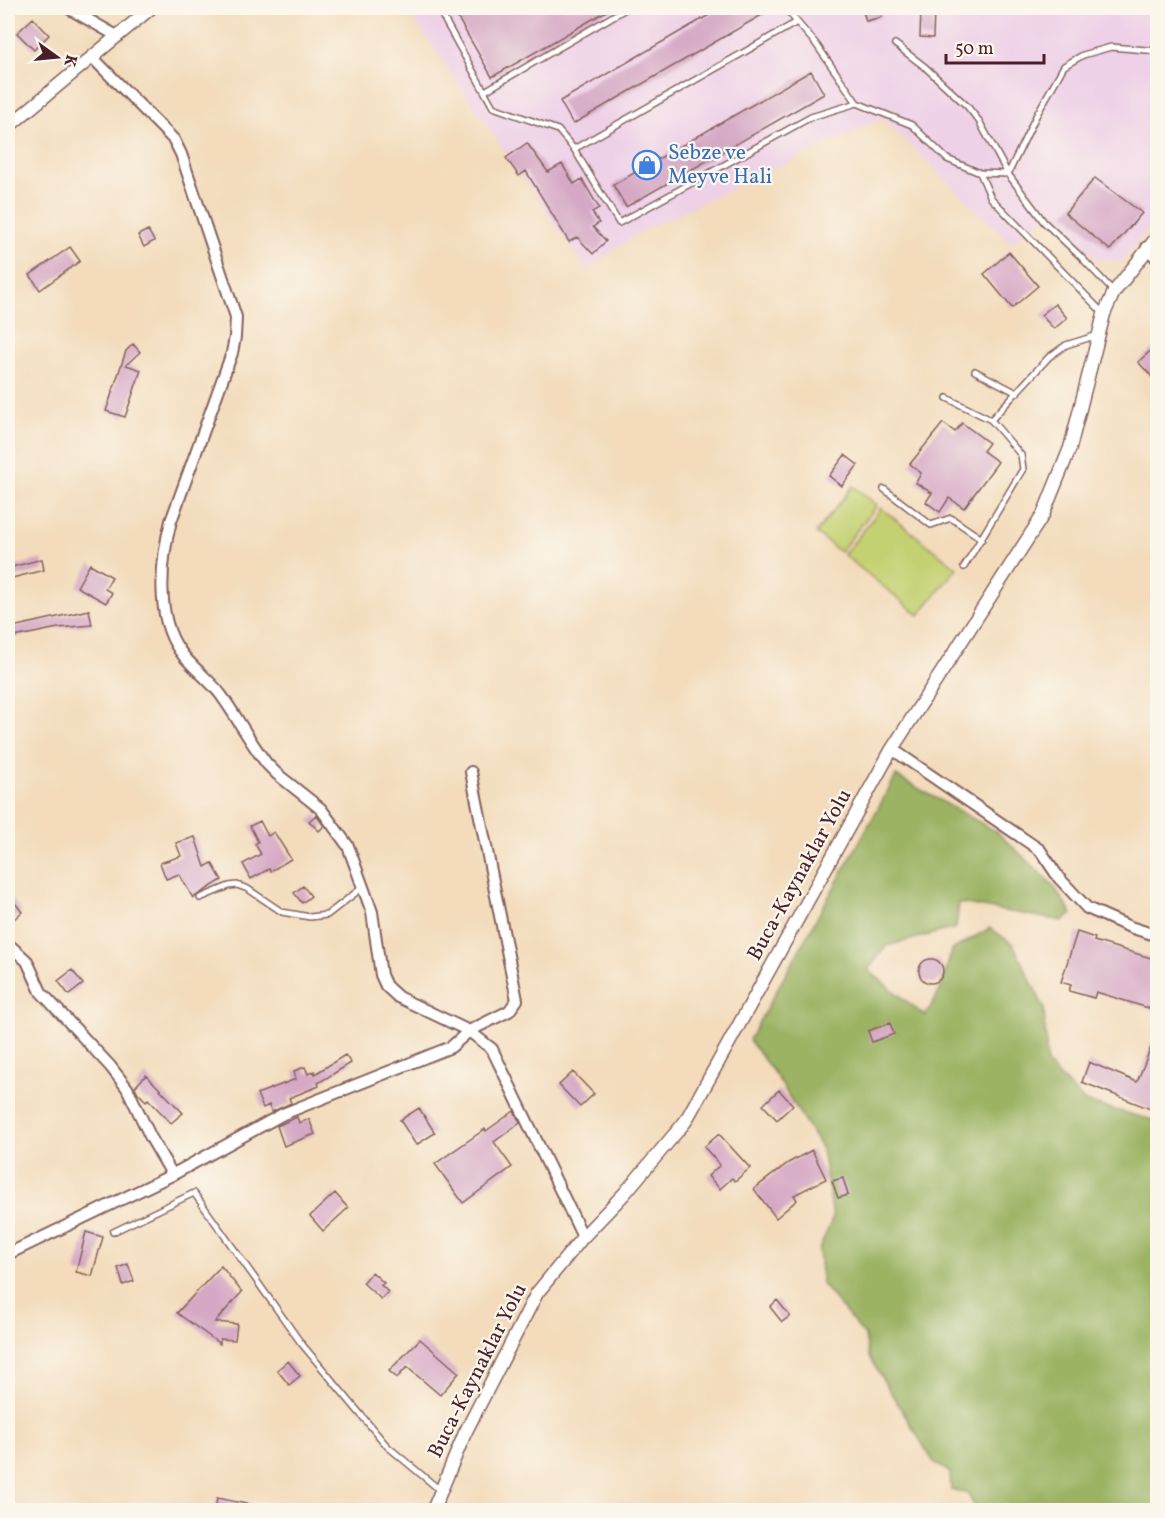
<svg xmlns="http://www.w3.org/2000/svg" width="1165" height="1518" font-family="Vollkorn,serif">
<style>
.built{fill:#eed0e7}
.green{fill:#c4d172;stroke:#87784e;stroke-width:1.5}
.forest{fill:#9bb364;stroke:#726948;stroke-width:1.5}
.building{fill:#d5a8c5}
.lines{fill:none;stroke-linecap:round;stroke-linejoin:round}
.service-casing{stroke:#85615d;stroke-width:8}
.minor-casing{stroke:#85615d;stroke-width:14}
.tertiary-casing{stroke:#85615d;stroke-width:15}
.service{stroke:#fff;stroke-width:5}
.minor{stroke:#fff;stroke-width:10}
.tertiary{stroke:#fff;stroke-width:12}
.labels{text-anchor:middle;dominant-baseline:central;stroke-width:4.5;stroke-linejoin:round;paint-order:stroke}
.shop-label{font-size:21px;fill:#366cbe;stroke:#fbf7ec;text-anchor:start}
.street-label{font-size:21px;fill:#4a1f2b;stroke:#fbf7ec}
</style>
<rect width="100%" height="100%" fill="#fbf7ec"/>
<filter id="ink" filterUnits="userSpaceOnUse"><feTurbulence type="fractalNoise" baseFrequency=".0167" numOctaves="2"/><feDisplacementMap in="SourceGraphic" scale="12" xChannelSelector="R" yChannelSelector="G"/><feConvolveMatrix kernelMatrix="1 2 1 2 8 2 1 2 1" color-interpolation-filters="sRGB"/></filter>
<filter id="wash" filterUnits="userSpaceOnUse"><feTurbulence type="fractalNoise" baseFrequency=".008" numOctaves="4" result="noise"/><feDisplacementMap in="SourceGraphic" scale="24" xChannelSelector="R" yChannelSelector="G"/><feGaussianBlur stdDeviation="1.35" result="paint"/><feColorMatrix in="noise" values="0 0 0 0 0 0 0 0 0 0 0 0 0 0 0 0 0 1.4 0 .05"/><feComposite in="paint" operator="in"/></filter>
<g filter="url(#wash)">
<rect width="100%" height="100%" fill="#f3dbbb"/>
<path class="built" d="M406,8h751v210l-36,44 -25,-3 -46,-46 -39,30 -129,-125 -241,113 -55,38z"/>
<path class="green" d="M853,486l24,19 -37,47 -24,-19z
M881,508l76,60 -38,47 -75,-60z"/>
<path class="forest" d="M896,776l101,56 56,53 19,29 -9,7 -104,-18 -3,25 -70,18 -18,24 57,46 15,-25 12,-41 38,-22 23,16 31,64 3,56 38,38 72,19v389h-181l-8,-16 -17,-5 -1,-16 -17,-12 -64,-104 -4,-21 -43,-52 -3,-34 14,-33 -11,-68 -45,-72 -28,-37z"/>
<g id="blocks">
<path class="building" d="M452,8h160l-120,69z
M721,8h53l-201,116 -13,-23z
M862,8h17l3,9 -16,4z
M921,10l13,1 -1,27 -13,-1z
M33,18l16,17 -15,15 -17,-17z
M811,71l13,23 -198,113 -13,-22z
M527,143l21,29 14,-8 12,20 8,-5 17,29 -7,4 7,11 -6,4 13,14 -13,13 -16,-17 -8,5 -43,-71 -7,5 -13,-18z
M1095,178l47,35 -32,37 -45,-37z
M148,230l6,11 -10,6 -6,-12z
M70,247l10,14 -40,29 -10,-15z
M1009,252l29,34 -26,22 -28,-34z
M1055,304l12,14 -13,11 -13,-14z
M133,344l7,8 -14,13 15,5 -16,47 -19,-6 20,-60z
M1158,344v39l-20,-21z
M943,423l12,9 7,-9 27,20 -6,8 15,11 -34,46 -15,-10 -9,14 -14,-10 6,-9 -16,-10 5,-10 -11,-9z
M845,455l13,10 -16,21 -13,-10z
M42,559l2,11 -36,9v-11z
M90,564l22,13 -7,12 7,4 -6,10 -29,-16z
M89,610l3,15 -34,3 -44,9 -2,-10z
M316,815l8,11 -5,5 -10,-10z
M260,821l8,15 6,-4 17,27 -20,12 -2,-2 -18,10 -8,-15 18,-10 -6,-10 3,-2 -8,-16z
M195,837l10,30 7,-4 10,17 -29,18 -14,-24 -13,5 -6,-16 21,-7 -5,-13z
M303,886l8,10 -9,7 -8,-10z
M8,894l14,18 -9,8 -5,-7z
M1077,932l18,6 -1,3 64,19v51l-62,-19 -2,6 -25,-7 2,-6 -10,-3z
M919 971a12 12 0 1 1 24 0a12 12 0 1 1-24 0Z
M72,970l11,14 -14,11 -11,-14z
M890,1023l4,11 -22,8 -4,-11z
M1157,1032l1,80 -76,-30 7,-20 48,20z
M345,1055l6,8 -33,20 1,3 -30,12 2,5 -19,9 -3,-7 -6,3 -6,-14 39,-15 -2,-8 11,-4 3,7 6,-3 1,3z
M573,1072l21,22 -14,13 -21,-22z
M146,1075l37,38 -12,10 -23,-24 -2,2 -8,-8 -3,-6z
M779,1090l14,15 -16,15 -14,-15z
M419,1108l16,25 -19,12 -16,-25z
M514,1111l6,12 -26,19 18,25 -49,36 -28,-39 50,-35 1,2z
M297,1117l2,6 10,-4 6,15 -31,12 -7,-20z
M719,1134l31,34 -15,13 -3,-3 -12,11 -12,-13 12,-11 -16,-18z
M812,1150l14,29 -32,16 3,5 -21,18 -22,-29 34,-26z
M843,1178l5,17 -10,3 -6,-17z
M335,1193l13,15 -25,23 -13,-15z
M86,1232l17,5 -11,39 -16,-4z
M128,1264l6,17 -11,4 -5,-17z
M221,1266l21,26 -27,30 22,2 -2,16 -15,-1v5l-43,-31z
M372,1272l12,11 -3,2 7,7 -7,7 -18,-16z
M777,1300l13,16 -8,6 -12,-15z
M420,1339l39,34 -19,22 -33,-28 -10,11 -8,-7z
M288,1361l12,15 -11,9 -12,-15z
M217,1498l40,8 -1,4h-41z"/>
</g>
</g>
<g filter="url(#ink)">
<use href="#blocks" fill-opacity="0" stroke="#85615d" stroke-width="1.5"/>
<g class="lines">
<g class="service-casing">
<path id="service" d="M438,8l55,99 65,23 16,19 45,74 192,-106 46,-14 55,22 35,34 33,14 28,1
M785,8l31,36 41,59
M895,44l30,23 42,39 12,15 29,53 36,48 36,34 34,36
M485,91l142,-83
M574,149l223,-127
M980,173l11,25 113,116
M1008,174l28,-58 28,-50 19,-11 28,-8 47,4
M975,371l42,22
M947,398l44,22
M884,489l47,36 20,-7 31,21
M964,567l59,-98 -2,-14 -30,-35 58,-63 17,-12 32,-10
M200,898l29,-12 8,-1 11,4 34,23 28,5 17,-2 36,-28
M113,1232l81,-39 107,150 86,103 54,45"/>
</g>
<g class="minor-casing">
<path id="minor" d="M68,8l49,28
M92,57l82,83 7,14 55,163 -1,20 -3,16 -61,168c-10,38 -16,96 9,130 11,16 29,28 41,44 16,22 29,47 46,69l10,10 44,35 27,37 24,66 9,63 5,11 12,11 71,34 40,-20 8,-11 -46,-228
M1147,247l11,13
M892,749l148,101 19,28 28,30 43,19 28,9
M8,944l19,17 14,31 69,74 17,22 24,50 21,36
M8,1254l162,-78 113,-62 168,-67 18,-16 23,18 91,188"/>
</g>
<g class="tertiary-casing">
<path id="tertiary" d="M8,127l143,-119
M433,1510l32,-77 72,-140 46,-56 41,-43 61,-72 207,-373 151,-234 27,-67 34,-134 10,-22 44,-56"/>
</g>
<use href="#service" class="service"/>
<use href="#minor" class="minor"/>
<use href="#tertiary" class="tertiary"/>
</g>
</g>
<defs>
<g id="shop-ring" transform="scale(1.5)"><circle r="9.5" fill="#fbf7ec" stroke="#3f7fe0" stroke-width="1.5"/><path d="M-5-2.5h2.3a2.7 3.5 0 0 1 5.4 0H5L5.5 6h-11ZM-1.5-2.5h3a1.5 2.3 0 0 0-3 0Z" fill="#3f7fe0"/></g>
</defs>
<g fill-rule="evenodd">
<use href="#shop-ring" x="647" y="165"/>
</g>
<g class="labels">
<g class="shop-label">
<text x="668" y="153">Sebze ve<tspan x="668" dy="24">Meyve Hali</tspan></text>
</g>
<g class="street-label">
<text transform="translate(800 875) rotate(-61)">Buca-Kaynaklar Yolu</text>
<text transform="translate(478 1371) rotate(-63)">Buca-Kaynaklar Yolu</text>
</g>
</g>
<rect width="1165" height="1518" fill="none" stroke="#fbf7ec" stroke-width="30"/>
<g transform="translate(57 57) rotate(105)" stroke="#fbf7ec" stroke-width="4.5" paint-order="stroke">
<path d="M0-4.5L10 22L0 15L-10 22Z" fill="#4a1f2b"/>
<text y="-9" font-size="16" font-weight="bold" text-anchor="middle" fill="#4a1f2b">K</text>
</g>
<path d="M946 54v9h98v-9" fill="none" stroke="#4a1f2b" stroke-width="3"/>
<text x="955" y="54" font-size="18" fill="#4a1f2b" stroke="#fbf7ec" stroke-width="4.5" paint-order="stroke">50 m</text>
</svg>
